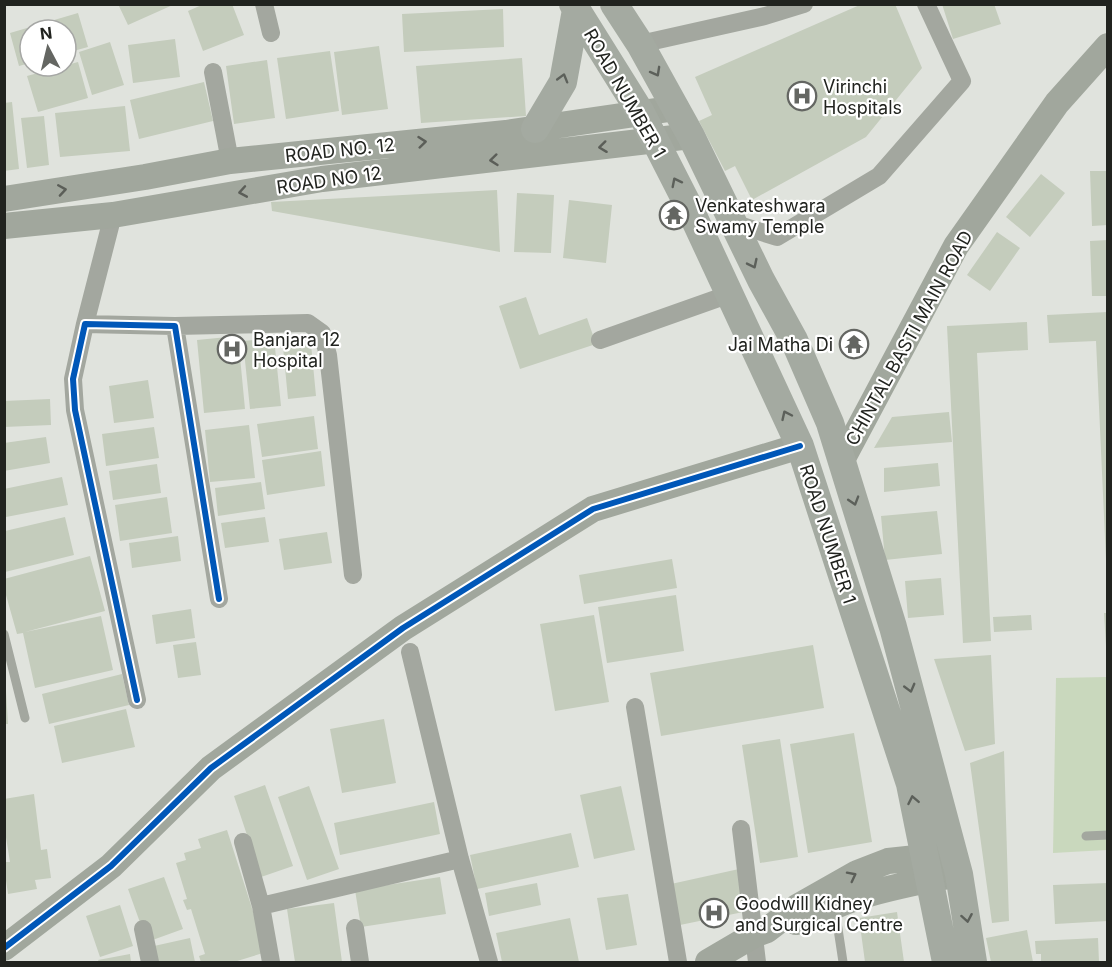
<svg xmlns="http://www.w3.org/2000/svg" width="1112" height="967" font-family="Inter,sans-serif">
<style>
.green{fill:#c9d8bd}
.building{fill:#c4ccbc}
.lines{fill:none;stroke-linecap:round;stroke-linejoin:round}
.lane{stroke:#a3a79f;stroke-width:9}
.street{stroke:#a3a79f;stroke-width:18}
.secondary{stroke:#a1a79d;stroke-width:26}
.primary{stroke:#a4aaa1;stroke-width:28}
.cycleway-casing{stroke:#fff;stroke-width:10}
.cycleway{stroke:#0057b8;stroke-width:6}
.oneway{stroke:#5c605a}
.oneway2{stroke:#5b5e58}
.labels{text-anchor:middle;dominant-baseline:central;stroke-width:4.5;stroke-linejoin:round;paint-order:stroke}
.poi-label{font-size:18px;fill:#21231f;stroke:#fff;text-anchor:start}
.street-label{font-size:18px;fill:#21231f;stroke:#fff}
</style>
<rect width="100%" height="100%" fill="#e0e3dd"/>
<path class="green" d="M1107,677v173l-54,3 3,-175z"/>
<path class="building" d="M118,4h57l-47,21z
M204,4h28l12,31 -41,16 -15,-40z
M862,4h33l27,64 -56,69 -114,63 -17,-34 -10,5 -26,-50 13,-6 -17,-38z
M942,4h52l7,20 -48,15z
M503,9l1,38 -100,5 -2,-38z
M78,13l10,34 -22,6v-23h-36v33l-11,3 -9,-33z
M175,39l5,38 -47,6 -5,-38z
M110,42l14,43 -32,10 -13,-43z
M379,46l9,63 -46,6 -8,-63z
M330,51l9,60 -53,8 -9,-61z
M522,58l4,58 -105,7 -5,-57z
M267,60l8,58 -41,6 -8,-58z
M78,62l10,36 -50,14 -11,-36z
M204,82l9,39 -74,18 -9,-39z
M12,102l7,67 -15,2v-68z
M125,106l5,45 -70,6 -5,-44z
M44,116l5,49 -22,3 -6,-50z
M1090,171h18v54l-16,1z
M1041,174l24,19 -35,44 -24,-20z
M497,190l3,62 -228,-41 -1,-9z
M517,193l37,2 -3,58 -37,-1z
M569,200l43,5 -6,58 -43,-5z
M997,232l23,16 -30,43 -23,-16z
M1108,240v56h-16l-2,-55z
M526,297l13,38 48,-17 9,26 -76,25 -21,-63z
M1108,312v248h-2l-10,-219 -47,2 -2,-28z
M1027,322l1,28 -51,3 14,288 -28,2 -16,-317z
M238,336l7,73 -41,4 -7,-73z
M274,338l7,68 -31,3 -7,-68z
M311,344l5,52 -28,3 -5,-52z
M148,380l6,38 -40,5 -5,-37z
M50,399l1,26 -47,2v-26z
M949,412l3,30 -78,6 18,-31z
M314,416l4,33 -56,8 -5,-33z
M249,425l6,53 -45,4 -5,-52z
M154,427l5,31 -53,8 -4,-32z
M46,437l4,26 -46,8v-28z
M321,451l4,35 -58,9 -5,-35z
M938,463l2,23 -56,6v-24z
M157,464l4,29 -48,7 -4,-29z
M62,477l6,28 -62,12 -2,-28z
M261,482l4,27 -47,7 -3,-28z
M167,497l5,36 -52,8 -5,-36z
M937,511l5,43 -57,6 -4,-44z
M65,517l9,38 -69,17v-41z
M265,517l4,25 -44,6 -4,-25z
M327,532l5,31 -48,7 -5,-31z
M178,536l3,25 -49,7 -3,-25z
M90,556l15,55 -80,21 76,-16 12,54 -78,18 -12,-55 -6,1 -13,-46v-9z
M672,559l5,29 -93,16 -5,-29z
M941,578l3,37 -36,3 -3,-37z
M676,595l8,56 -77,12 -9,-56z
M191,609l4,29 -39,6 -4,-29z
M1104,613h4v33h-2z
M594,615l15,87 -54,9 -15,-87z
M1031,615l1,15 -38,2 -1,-15z
M196,642l5,33 -23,3 -5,-33z
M813,645l11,63 -163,28 -11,-63z
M991,655l4,89 -30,7 -31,-92z
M122,674l7,31 -80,19 -7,-30z
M4,691h2l2,33h-4z
M126,709l9,38 -73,16 -8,-37z
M384,719l12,64 -54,10 -12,-64z
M854,733l18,109 -64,11 -18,-109z
M780,739l18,118 -38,6 -18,-118z
M1004,751l5,170 -17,2 -22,-160z
M265,785l28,81 -32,11 -27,-81z
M309,786l30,83 -32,11 -29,-83z
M621,786l14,64 -41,9 -14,-64z
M34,794l7,56 6,-1 4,29 -16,2 2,9 -29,5 -4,-27v-5h6l-6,-37v-26z
M434,802l6,32 -100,21 -6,-32z
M227,830l39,122 -32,10h-33l-2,-6 6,-2 -14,-45 -4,1 -4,-10 4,-1 -11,-36 10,-3 -2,-7 17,-5 -3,-9z
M571,833l8,34 -102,22 -7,-34z
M739,869l9,42 -68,14 -9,-41z
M164,877l19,52 -36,13 -19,-53z
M440,877l6,37 -85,13 -6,-37z
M537,883l4,22 -52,11 -4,-23z
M1108,883v38l-53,3 -2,-39z
M628,894l9,51 -31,5 -9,-52z
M334,903l8,59h-47l-8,-53z
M120,905l13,41 -33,11 -14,-41z
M897,912l7,50h-39l-6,-44z
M570,918l9,44h-77l-6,-29z
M1027,930l6,32h-42l-5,-24z
M190,938l5,24h-37l-4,-16z
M1098,938l1,24h-58v-8h-5l-1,-13z
M130,954l1,8h-32l-1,-2z"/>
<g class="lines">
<path class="lane" d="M4,634l21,84
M1086,836l22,-1
M835,909l8,53"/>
<path class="street" d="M264,4l7,29
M640,44l125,-28 39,-12
M213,72l17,89
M733,223l44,14 102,-61 83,-95 -36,-77
M85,324l28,-109
M175,326l133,-3 14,10 6,22 25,220
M600,340l130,-46
M410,652l50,207 29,103
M137,700l-62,-290 -2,-31 12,-55 90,2 44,273
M635,707l43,255
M741,829l16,133
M243,842l18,64 10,56
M261,906l199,-47
M355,928l5,34
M143,929l7,33"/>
<path class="secondary" d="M4,199l141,-22 85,-16 276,-28 170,-25
M4,226l109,-11 209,-36 369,-43
M842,460l114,-214 101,-143 51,-57
M796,922c20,-6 38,-17 57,-23 35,-12 71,-18 106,-25
M4,948l107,-82 100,-98 192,-140 190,-119 207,-63
M708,962l46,-27 13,-5 30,-23 60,-34 31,-12 56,-6"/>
<path class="primary" d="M573,4l68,109 47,92 112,241 110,338 36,178
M614,4l26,40 51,92 70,144 33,60 36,83 63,204 66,247 14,88
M535,129l28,-47 13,-72"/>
<g class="cycleway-casing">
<path id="cycleway" d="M137,700l-62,-290 -2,-31 12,-55 90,2 44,273
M4,948l107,-82 100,-98 192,-140 190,-119 207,-63"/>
</g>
<use href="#cycleway" class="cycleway"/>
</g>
<defs><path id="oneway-chevron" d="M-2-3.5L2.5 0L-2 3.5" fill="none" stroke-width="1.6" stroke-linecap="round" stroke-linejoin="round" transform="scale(1.5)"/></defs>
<g class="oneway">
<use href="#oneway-chevron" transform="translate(656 72) rotate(61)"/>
<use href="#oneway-chevron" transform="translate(563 78) rotate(-74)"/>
<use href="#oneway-chevron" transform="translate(676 182) rotate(-117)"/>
<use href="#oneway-chevron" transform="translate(753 264) rotate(64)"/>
<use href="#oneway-chevron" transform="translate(786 415) rotate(-115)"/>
<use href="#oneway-chevron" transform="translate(854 501) rotate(73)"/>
<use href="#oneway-chevron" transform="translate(910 688) rotate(75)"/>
<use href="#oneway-chevron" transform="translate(913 800) rotate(-101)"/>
<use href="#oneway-chevron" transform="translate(967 918) rotate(80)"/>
</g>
<g class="oneway2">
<use href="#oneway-chevron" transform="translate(422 142) rotate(-6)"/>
<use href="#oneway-chevron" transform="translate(603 147) rotate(173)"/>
<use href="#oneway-chevron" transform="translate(494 160) rotate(174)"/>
<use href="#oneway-chevron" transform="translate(62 190) rotate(-9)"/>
<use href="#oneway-chevron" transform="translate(243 192) rotate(170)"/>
<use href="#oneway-chevron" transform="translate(852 876) rotate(-27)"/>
</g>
<defs>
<g id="hospital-ring" transform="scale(1.5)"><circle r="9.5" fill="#fff" stroke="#646662" stroke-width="1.5"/><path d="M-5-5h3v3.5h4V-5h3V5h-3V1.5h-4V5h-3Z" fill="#646662"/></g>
<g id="temple-ring" transform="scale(1.5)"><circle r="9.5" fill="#fff" stroke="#646662" stroke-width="1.5"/><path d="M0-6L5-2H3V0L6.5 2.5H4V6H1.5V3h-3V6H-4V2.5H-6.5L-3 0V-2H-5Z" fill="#646662"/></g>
</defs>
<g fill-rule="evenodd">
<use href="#hospital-ring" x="802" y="96"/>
<use href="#temple-ring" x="674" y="215"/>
<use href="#temple-ring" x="854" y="344"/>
<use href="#hospital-ring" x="232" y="349"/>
<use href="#hospital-ring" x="714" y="913"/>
</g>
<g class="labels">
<g class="poi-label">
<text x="823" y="86">Virinchi<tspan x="823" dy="21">Hospitals</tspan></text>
<text x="695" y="205">Venkateshwara<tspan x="695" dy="21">Swamy Temple</tspan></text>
<text x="253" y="339">Banjara 12<tspan x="253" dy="21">Hospital</tspan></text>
<text x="833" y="344" text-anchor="end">Jai Matha Di</text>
<text x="735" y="903">Goodwill Kidney<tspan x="735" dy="21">and Surgical Centre</tspan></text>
</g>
<g class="street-label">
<text transform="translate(625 93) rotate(60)">ROAD NUMBER 1</text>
<text transform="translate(340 150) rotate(-6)">ROAD NO. 12</text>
<text transform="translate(329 180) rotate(-8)">ROAD NO 12</text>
<text transform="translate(909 338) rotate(-61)">CHINTAL BASTI MAIN ROAD</text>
<text transform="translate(828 534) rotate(72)">ROAD NUMBER 1</text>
</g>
</g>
<rect width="1112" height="967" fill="none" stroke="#21231f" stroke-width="12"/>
<g transform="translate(48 48) rotate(353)"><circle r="28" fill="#ffffff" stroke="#a6a7a5" stroke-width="1.5"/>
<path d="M0-4.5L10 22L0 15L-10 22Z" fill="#646662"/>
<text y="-9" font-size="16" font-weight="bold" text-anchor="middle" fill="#21231f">N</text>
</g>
</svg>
